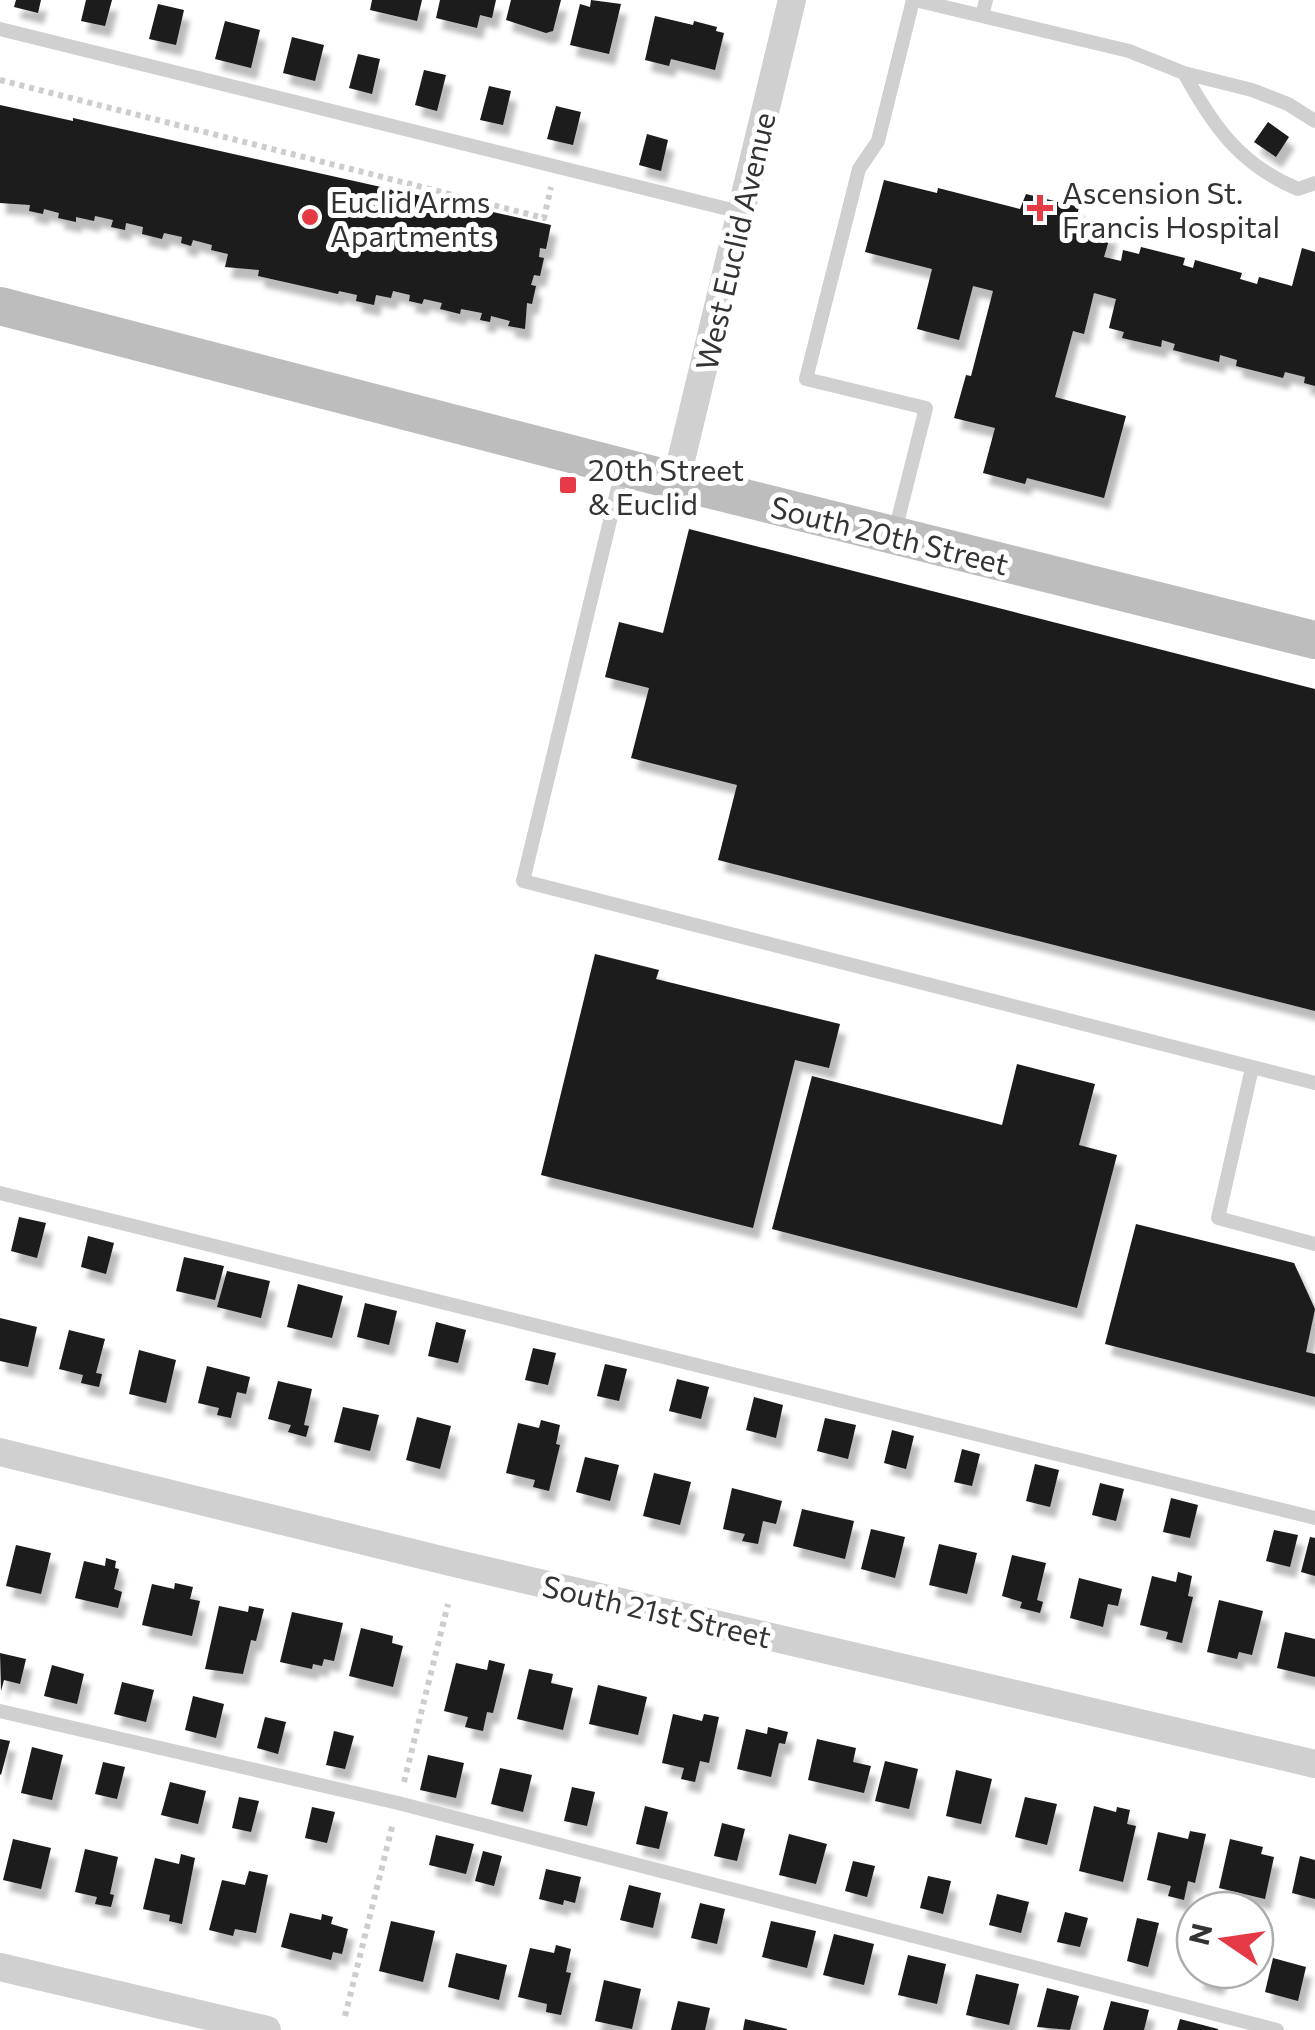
<svg xmlns="http://www.w3.org/2000/svg" width="1315" height="2030" font-family="Commissioner,sans-serif">
<style>
.building{fill:#1a1a1a;filter:url(#shadow)}
.lines{fill:none;stroke-linecap:round;stroke-linejoin:round}
.path{stroke:#cdcdcd;stroke-width:6;stroke-dasharray:5 5;stroke-linecap:butt}
.lane{stroke:#d0d0d0;stroke-width:14}
.street{stroke:#d0d0d0;stroke-width:28}
.secondary{stroke:#bdbdbd;stroke-width:38}
.poi-dot{fill:#e63946;stroke:#fff;stroke-width:4}
.labels{text-anchor:middle;dominant-baseline:central;stroke-width:10;stroke-linejoin:round;paint-order:stroke}
.poi-label{font-size:30px;fill:#333;stroke:#fff;text-anchor:start}
.street-label{font-size:30px;fill:#333;stroke:#fff}
</style>
<defs>
<filter id="shadow"><feDropShadow dx="6" dy="11" stdDeviation="2.5" flood-color="#0004"/></filter>
</defs>
<rect width="100%" height="100%" fill="#fff"/>
<path class="building" d="M16,0h25l-3,13 -24,-6z
M86,0h26l-7,26 -24,-5z
M372,0h50l-5,21 -47,-11z
M440,0h56l-4,18 -12,-3 -3,13 -41,-10z
M511,0h50l-8,31 -7,2 -40,-13z
M591,0l30,4 -12,50 -39,-9 10,-41 10,3z
M158,4l26,6 -8,35 -27,-6z
M655,16l38,9 1,-4 23,6 -1,4 8,2 -9,37 -44,-11 -2,7 -24,-6z
M225,21l35,9 -9,38 -36,-9z
M292,37l32,8 -9,36 -32,-8z
M358,54l22,5 -8,35 -23,-6z
M424,70l22,5 -9,36 -22,-6z
M489,86l22,5 -8,34 -23,-5z
M0,105l73,16v-3l478,107 -5,24 -6,-1 -1,9 5,1 -4,18 -6,-1 -3,10 5,1 -4,18 -5,-1 -2,26 -17,-3 2,-5 -19,-5 -1,6 -10,-2 2,-7 -21,-4 -1,5 -20,-5 2,-6 -18,-4 -2,5 -13,-3 1,-6 -17,-4 -2,7 -15,-3 -2,10 -18,-4 1,-6 -18,-4 -1,3 -80,-18 1,-6 -34,-3 3,-13 -17,-4 1,-5 -19,-5 -2,6 -10,-3 1,-6 -18,-4 -2,6 -20,-5 1,-7 -17,-4 -1,7 -14,-3 2,-7 -18,-4 -1,5 -18,-4v5l-18,-4 1,-5 -15,-4 -1,5 -14,-3 1,-6 -30,-2z
M556,106l25,6 -8,33 -26,-6z
M1268,122l21,15 -13,20 -22,-15z
M647,134l21,6 -7,31 -22,-6z
M884,180l53,13 1,-5 82,21 6,-15 53,13 -4,17 36,9 -7,24 17,4 2,-11 16,4 2,-7 44,11 -2,7 10,3 2,-8 47,13 -2,6 17,5 2,-7 33,9 10,-38 13,4v134l-11,-3 1,-6 -20,-5 -2,6 -47,-12 1,-6 -17,-5 -1,7 -46,-12 2,-6 -13,-4 -1,7 -39,-9 2,-6 -15,-4 7,-29 -22,-6 -10,41 -11,-3 -18,66 71,19 -22,82 -77,-20 -2,6 -42,-11 12,-45 -41,-10 12,-43 5,1 22,-85 -20,-5 -14,54 -42,-11 15,-60 -67,-17z
M689,529l626,160v322l-597,-151 19,-75 -106,-27 18,-70 -44,-11 14,-55 44,11z
M595,954l64,16 -3,9 184,45 -11,44 -34,-8 -42,168 -212,-53z
M1017,1064l78,20 -16,61 38,10 -40,153 -305,-79 40,-153 190,49z
M19,1217l27,6 -9,35 -26,-7z
M1136,1224l158,39 21,46 -9,43 9,2v43l-210,-53z
M88,1236l26,7 -8,31 -25,-7z
M184,1257l40,9 -9,34 -39,-9z
M227,1271l43,10 -9,37 -44,-11z
M298,1284l45,12 -11,42 -45,-11z
M365,1303l32,8 -8,34 -32,-8z
M0,1318l37,9 -9,40 -28,-6z
M436,1322l30,8 -8,33 -30,-7z
M69,1330l36,9 -9,34 6,1 -3,13 -18,-4 2,-8 -24,-6z
M533,1348l23,5 -8,32 -23,-5z
M139,1350l37,10 -10,43 -37,-9z
M605,1364l22,5 -8,32 -22,-5z
M207,1366l43,11 -4,17 -9,-2 -6,26 -14,-3 2,-7 -21,-5z
M677,1379l32,8 -8,32 -32,-8z
M278,1381l34,8 -8,36 5,1 -3,11 -18,-5 3,-7 -23,-6z
M754,1397l29,8 -7,33 -30,-8z
M343,1407l36,8 -9,36 -36,-9z
M417,1417l34,9 -11,43 -34,-9z
M825,1418l31,7 -8,34 -31,-8z
M541,1420l19,5 -4,19 4,1 -11,46 -16,-4 2,-7 -29,-7 12,-50 21,5z
M892,1430l22,6 -8,33 -22,-6z
M962,1449l18,5 -8,32 -18,-4z
M585,1457l34,8 -9,36 -34,-9z
M1035,1464l24,6 -9,37 -24,-6z
M654,1473l37,9 -11,43 -37,-9z
M1100,1483l24,6 -8,32 -24,-6z
M732,1488l50,13 -6,23 -13,-3 -5,23 -16,-3 3,-7 -22,-5z
M1171,1498l27,7 -8,33 -27,-6z
M802,1509l52,12 -9,38 -52,-13z
M871,1529l34,8 -10,41 -34,-9z
M1274,1530l24,5 -8,32 -24,-6z
M1310,1537l5,1v38l-14,-4z
M939,1544l38,9 -10,41 -38,-9z
M16,1545l35,8 -10,41 -35,-8z
M1012,1555l34,8 -9,37 6,2 -3,11 -20,-5 2,-6 -20,-6z
M106,1558l10,3 -1,7 4,1 -5,20 8,3 -4,16 -43,-10 9,-37 21,5z
M1178,1572l14,4 -4,20 5,1 -11,46 -16,-4 2,-7 -28,-7 12,-49 24,6z
M1079,1578l43,11 -4,17 -10,-2 -5,23 -33,-9z
M175,1583l18,4 -3,12 10,2 -8,35 -50,-11 10,-41 22,5z
M1219,1600l44,11 -11,44 -13,-3 -2,7 -30,-7z
M219,1606l29,6 1,-6 15,3 -8,32 -5,-1 -8,34 -38,-5z
M292,1612l51,11 -9,38 -10,-2 -2,7 -9,-2 -1,5 -32,-7z
M361,1628l32,8 -1,7 11,3 -10,41 -44,-11z
M1285,1632l30,7v38l-38,-9z
M0,1653l26,6 -6,25 -16,-4 -3,11z
M489,1660l16,4 -12,49 -6,-1 -4,19 -18,-4 3,-10 -24,-6 12,-48 31,7z
M52,1665l32,9 -7,30 -33,-8z
M529,1669l24,5 -2,9 22,5 -10,42 -46,-11z
M122,1682l32,8 -8,32 -32,-8z
M598,1685l49,12 -9,38 -49,-11z
M193,1696l31,8 -8,34 -31,-8z
M673,1714l29,7 2,-7 15,3 -10,46 -9,-2 -5,21 -14,-3 3,-11 -22,-5z
M265,1717l21,5 -8,32 -21,-6z
M768,1727l20,5 -3,12 -6,-1 -8,34 -34,-8 9,-40 21,5z
M334,1731l20,5 -9,33 -19,-4z
M0,1739l10,2 -9,34 -1,-1z
M817,1739l39,9 -3,14 18,4 -7,27 -56,-13z
M32,1747l31,8 -11,45 -31,-7z
M428,1755l36,8 -8,35 -36,-8z
M885,1761l33,8 -9,40 -34,-8z
M103,1762l22,5 -8,32 -22,-5z
M500,1768l32,7 -9,37 -32,-8z
M956,1770l36,9 -11,45 -35,-8z
M170,1782l36,9 -8,33 -37,-9z
M572,1787l23,5 -8,34 -23,-5z
M239,1797l20,4 -8,31 -19,-4z
M1025,1797l32,7 -10,41 -32,-8z
M645,1806l23,6 -9,37 -23,-5z
M1094,1806l22,6 1,-5 13,3 -3,14 9,2 -13,56 -44,-11z
M312,1807l23,5 -8,31 -22,-5z
M722,1823l23,6 -8,32 -23,-5z
M1190,1831l16,3 -11,49 -7,-2 -4,19 -16,-4 3,-10 -24,-6 11,-48 30,7z
M789,1834l38,10 -11,40 -37,-9z
M436,1835l38,9 -8,30 -37,-9z
M13,1839l38,9 -10,41 -38,-9z
M1230,1839l33,8 -2,7 13,3 -9,42 -46,-11z
M85,1849l33,8 -8,37 4,1 -3,12 -16,-3 2,-7 -22,-5z
M483,1851l19,5 -8,30 -19,-5z
M181,1854l14,4 -13,66 -13,-3 1,-6 -27,-6 12,-51 24,6z
M1300,1856l15,4v39l-23,-6z
M853,1861l22,5 -8,31 -22,-6z
M546,1869l35,8 -6,26 -11,-3 -1,5 -24,-6z
M249,1871l19,4 -12,58 -21,-4 -2,7 -24,-6 13,-50 23,5z
M928,1876l23,5 -8,33 -23,-6z
M629,1885l32,8 -8,35 -33,-8z
M997,1894l32,8 -8,31 -32,-8z
M700,1903l25,6 -8,35 -26,-6z
M1065,1912l23,6 -8,29 -23,-5z
M290,1913l31,7 1,-6 11,3 -2,7 17,5 -6,25 -9,-2 -2,8 -50,-13z
M1137,1918l22,5 -11,44 -21,-6z
M391,1921l44,10 -12,51 -44,-11z
M771,1921l45,10 -9,37 -45,-11z
M834,1934l40,10 -10,41 -41,-10z
M556,1945l15,4 -5,23 5,1 -10,42 -15,-3 1,-8 -29,-7 12,-49 24,5z
M456,1953l51,12 -8,35 -51,-13z
M908,1955l38,9 -9,40 -39,-9z
M1273,1958l33,9 -8,34 -33,-9z
M1199,1970h23l-4,14 -21,-6z
M976,1974l43,10 -10,41 -43,-10z
M604,1980l37,9 -9,40 -37,-8z
M1047,1988l32,8 -9,34 -33,-3z
M678,2001l32,7 -5,22h-34z
M1111,2001l38,9 -5,20h-41z
M745,2019l42,10v1h-44z
M1180,2019l38,10v1h-41z"/>
<g class="lines">
<path class="path" d="M0,80l544,138 7,-31
M404,1782l44,-178
M345,2016l48,-193"/>
<path class="lane" d="M915,0l214,51 55,22 68,17 36,14 27,17
M982,16l4,-16
M0,29l740,183
M1184,73c29,53 56,92 114,116l17,-6
M622,471l-99,410 792,202
M894,535l32,-127 -120,-29 53,-210 19,-28 35,-141
M1252,1068l-34,150 97,26
M0,1193l1315,325
M0,1711l398,92 879,227"/>
<path class="street" d="M676,481l116,-481
M0,1452l454,111 861,201
M0,1967l267,63"/>
<path class="secondary" d="M0,306l676,175 639,159"/>
</g>
<g class="poi-dot">
<path d="M1035 193h10v10h10v10h-10v10h-10v-10h-10v-10h10z"/>
<circle cx="310" cy="217" r="10"/>
<rect x="558" y="475" width="20" height="20" rx="5"/>
</g>
<g class="labels">
<g class="poi-label">
<text x="1062" y="191">Ascension St.<tspan x="1062" dy="34">Francis Hospital</tspan></text>
<text x="330" y="200">Euclid Arms<tspan x="330" dy="34">Apartments</tspan></text>
<text x="588" y="468">20th Street<tspan x="588" dy="34">&amp; Euclid</tspan></text>
</g>
<g class="street-label">
<text transform="translate(734 241) rotate(-77)">West Euclid Avenue</text>
<text transform="translate(890 534) rotate(14)">South 20th Street</text>
<text transform="translate(657 1610) rotate(13)">South 21st Street</text>
</g>
</g>
<g transform="translate(1225 1940) rotate(283)"><circle r="48" fill="#ffffff" stroke="#adadad" stroke-width="2.5"/>
<path d="M0-8L18 38L0 25L-18 38Z" fill="#e63946"/>
<text y="-15" font-size="28" font-weight="bold" text-anchor="middle" fill="#333333">N</text>
</g>
</svg>
